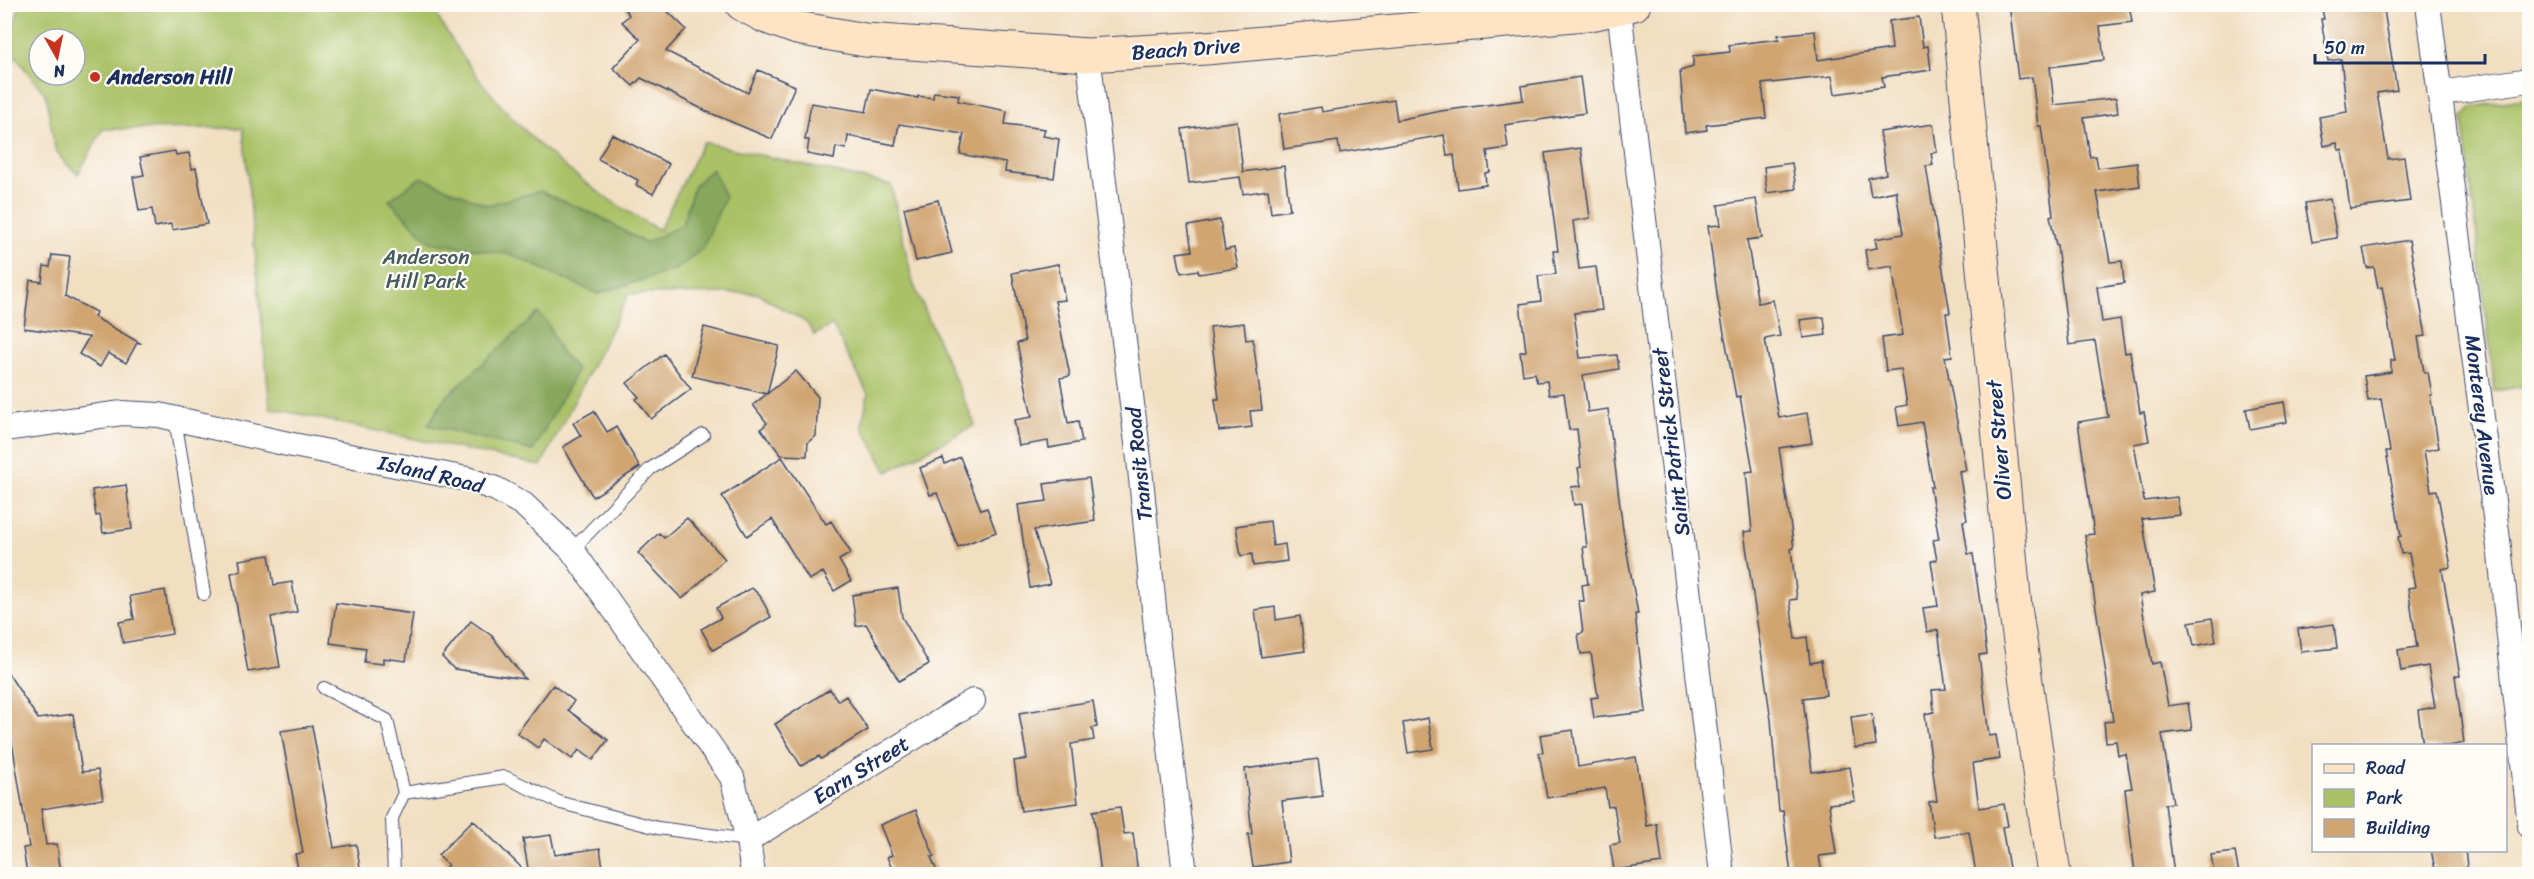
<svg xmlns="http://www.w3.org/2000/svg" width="2534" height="879" font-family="Sriracha,sans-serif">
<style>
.green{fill:#aac166;stroke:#627862;stroke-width:1.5;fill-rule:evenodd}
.forest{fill:#87a75b;stroke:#516b5c;stroke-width:1.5}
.building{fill:#d0a572}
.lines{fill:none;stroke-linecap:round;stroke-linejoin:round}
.lane-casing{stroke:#3b496d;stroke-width:14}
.street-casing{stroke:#3b496d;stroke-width:26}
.secondary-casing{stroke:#3b496d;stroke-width:35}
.lane{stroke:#fff;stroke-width:12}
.street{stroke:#fff;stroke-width:24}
.secondary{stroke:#fee4c5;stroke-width:33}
.poi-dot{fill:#c8321e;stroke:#fdfcf7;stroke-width:2}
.labels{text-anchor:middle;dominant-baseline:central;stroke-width:4.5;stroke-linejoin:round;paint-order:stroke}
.street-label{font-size:21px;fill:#1b2f5e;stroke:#fdfcf7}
.poi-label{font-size:21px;font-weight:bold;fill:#1b2f5e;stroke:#fdfcf7;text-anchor:start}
.park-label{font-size:21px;fill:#465b60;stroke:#fdfcf7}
</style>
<rect width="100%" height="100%" fill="#fdfcf7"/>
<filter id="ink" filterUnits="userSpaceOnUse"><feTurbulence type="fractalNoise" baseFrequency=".0167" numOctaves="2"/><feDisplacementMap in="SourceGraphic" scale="12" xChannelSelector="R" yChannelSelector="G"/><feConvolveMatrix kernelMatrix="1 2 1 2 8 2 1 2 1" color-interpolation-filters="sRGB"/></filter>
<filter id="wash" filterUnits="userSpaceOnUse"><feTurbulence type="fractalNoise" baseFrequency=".008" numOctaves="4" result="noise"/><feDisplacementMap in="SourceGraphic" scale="24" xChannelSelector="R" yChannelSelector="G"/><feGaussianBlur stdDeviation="1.35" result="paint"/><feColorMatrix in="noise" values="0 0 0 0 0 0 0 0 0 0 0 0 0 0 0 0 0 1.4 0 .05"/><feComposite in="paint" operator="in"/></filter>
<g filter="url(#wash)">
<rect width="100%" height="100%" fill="#f2dfc2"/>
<path class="green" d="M20,5h411c55,100 128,169 228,225l44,-88 188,43 22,98 62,142 -88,47 -25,-46 6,-32 -36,-69 -18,10 -7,-12 -50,-30 -128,1 -88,172 -271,-58 -27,-280 -140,1 -25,45 -13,-11 -10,-14 -9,-54 -32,-40 -3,-20zM39,39h36v36h-36z
M2529,98v287l-34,6 -32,-273 9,-11z"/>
<path class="forest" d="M712,169l13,28 -22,51 -26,21 -79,25 -86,-39 -82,-13 -41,-42 32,-23 66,28 53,-14 56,24 49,28 37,-18 12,-39z
M538,313l10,11 12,27 17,19 -44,81 -105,-26 17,-27z"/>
<g id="blocks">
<path class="building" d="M622,4h38l26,25 -20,22 82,42 10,-23 37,16 -23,53 -64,-27 -67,-34 -8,8 -20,-18 27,-29 -18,-17 7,-7z
M2009,4h120l3,18 -32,4 4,34 -54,7 4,38 62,-7 2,15 -34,5 6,39 6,-1 2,12 39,-5 3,23 -43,6 13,70 12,-1 2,22 -27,4 5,35 18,-3 5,34 5,-1 10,61 4,-1 5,29 -15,3 10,57 33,-4 3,18 -38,4 13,73 -15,3 12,69 8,-2 8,44 20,-3 4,27 -30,4 11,69 -8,1 9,70h-39l-10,-85 7,-1 -6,-34 -8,1 -2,-14 -10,1 -2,-20 9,-1 -28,-186 9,-1 -16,-112 30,-5 -13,-76 -26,4 -12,-100h-1l-6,-29 3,-1 -12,-89h-3l-6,-49 -14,2z
M2321,4h62l14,86 -20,3 11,66 16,-2 6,44 -60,8 -8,-59h-3l-2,-7 -13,3 -5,-29 28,-5 -6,-53 -13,2 -7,-42h3z
M1919,17l4,30 5,-1 3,24 -49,7 2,10 -49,7 -3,-18 -70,8 4,34 -60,7 1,5 -22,3 -5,-62 13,-4v-11l37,-4 -1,-7 50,-6 -1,-4 37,-4 3,29 74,-11 -3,-28z
M1580,77l5,36 -80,12 3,23 -21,3 3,21 -5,1 1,12 -28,4 -4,-34 -7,1 -3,-21 -104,18 -2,-12 -54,8 -5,-35 42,-7 1,5 72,-12 3,20 44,-9 82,-11 -2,-14z
M871,89l47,9v-2l15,2 1,-6 25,3 -1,6 49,10 -2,13 40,5 -2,7 16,3 -5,39 -49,-6 1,-9 -46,-9 4,-20 -65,-10 -4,21 -47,-9 -2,13 -10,-2 -2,12 -27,-5 2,-14h-4l6,-37 55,9z
M1237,121l6,51 41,-6 6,44 -19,3 -3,-23 -25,4 -3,-17 -51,6 -7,-54z
M1933,124l4,28 -6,1 2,12 -7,1 24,147h-4l6,43 -7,1 21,113 -7,1 8,49 -4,1 5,33h5l10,70 4,30 -8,1 10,81 7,-1 4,24 -27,4 6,45 25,-4 4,22 -6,1 8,47h-34l-7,-42 -35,5 -5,-35 8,-1 -12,-87 9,-2 -2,-22 14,-1 -8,-59 -11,2 -4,-24 15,-2 -7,-45 6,-1 -4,-20 6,-1 -9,-52h3l-11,-65 -23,4 -3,-19 11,-2 -6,-36 -15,2 -4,-33 21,-3 -11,-69 -24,4 -3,-20 12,-2 -2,-9 28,-5 -7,-43 -25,5 -3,-18 18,-4 -6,-42z
M612,134l57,30 -16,30 -17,-9 2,-5 -40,-21z
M1581,148l9,70 -17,3 6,48 17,-2 6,43 -28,3 6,45 37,-3 2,14 -36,6 5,37 20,-3 15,121 15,84h-3l11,98 -52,6 -3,-20 7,-1 -7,-44 -10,1 -3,-20 5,-1 -4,-32h5l-2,-16 6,-1 -5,-37h4l-5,-43 -8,1 -3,-18 10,-1 -3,-18 3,-1 -4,-38 -8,1 -5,-37 -15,2 -2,-14 -10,1 -2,-9 -12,2 -3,-23 6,-1 -6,-47 21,-3 -3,-25 18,-2 -3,-23h5l-13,-98z
M175,151l1,4 13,-2 3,16 4,-1 11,56 -35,6 -1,-6 -16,3 -3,-18 -13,2 -6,-34 11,-2 -4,-18z
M1792,163l4,26 -29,4 -3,-26z
M1756,199l6,39 -15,2 11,63 15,-3 7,36 -15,3 14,79 28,-5 5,30 -33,5 15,100 -3,1 6,50 -7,1 5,39 12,-2 3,26 11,-2 5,34 -23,3 9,74 38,-5 5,34 -26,3 7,50 -17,2 3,18h-31l-8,-63h-4l-8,-91 -27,-188 8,-1 -6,-59 7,-1 -13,-75 -4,1 -18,-96 -10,-75 13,-1 -3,-20z
M2330,199l7,39 -25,4 -7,-39z
M938,200l14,53 -36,8 -12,-53z
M1220,220l5,30 9,-2 4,20 -39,6 -1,-4 -17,3 -4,-20 15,-2 -4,-25z
M2409,240l17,96 -8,1 6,35h4l4,23h-2l9,53 -15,3 7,40 6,-1 14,77 -9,2 18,107h-5l9,67 -15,3h-26l-5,-36 17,-3 -7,-41 -27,5 -3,-21 19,-3 -9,-59 7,-1 -6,-34 -8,1 -3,-17 3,-1 -15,-85h4l-9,-52 -13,2 -4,-25 27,-4v-12h4l-13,-73 -4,1 -4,-21 -7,1 -4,-20z
M52,255l18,2 -5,39 31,16 -2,5 46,26h-3l-11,20 -18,-10 -8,14 -21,-13 10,-17 -65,-9 6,-48 12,2 2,-16 6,1z
M1058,264l7,36 -10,1 15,75 -10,2 8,45 10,-2 4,21 -33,6 -1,-7 -29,5 -5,-26 18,-3 -15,-74 8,-2 -13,-68z
M1824,317l2,18 -23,3 -3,-18z
M1244,323l2,17 7,-1 9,71 -12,1 2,16 -33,4 -4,-32h4l-9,-72z
M704,327l75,19 -12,48 -75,-18z
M664,354l27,35 -40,30 -15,-20 3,-2 -12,-14z
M796,371l22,26 -2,39 -8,6 -1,14 -26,-1 -20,-26 6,-6 -14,-18z
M2284,402l3,20 -37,7 -4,-20z
M594,411l13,21 9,-5 24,40 -47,30 -30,-50 18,-11 -8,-13z
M782,457l44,67 5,-3 20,32 -12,7 12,21 -17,10 -11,-19 -14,8 -37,-61 -25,17 -25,-40z
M960,457l21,53 6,-2 9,24 -38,15 -21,-54 -7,2 -10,-27 23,-10 2,6z
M1089,478l6,43 -61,9 16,54 -20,4 -12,-83 29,-4 -3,-17z
M126,485l6,44 -29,4 -3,-18 -4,1 -4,-26z
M687,518l38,41 -43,40 -44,-46 21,-20 5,5z
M1270,521l3,25 12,-2 2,17 -34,5 -1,-12 -11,2 -5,-30z
M269,555l5,30 18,-3 5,30 -26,5 9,50 -32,5 -17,-99 10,-2 -2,-11z
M752,588l8,8 11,21 -58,33 -12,-21 20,-11 -5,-10z
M898,588l4,29 27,47 -30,17 -33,-57 -10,2 -4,-31z
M165,590l7,44 -49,9 -4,-21 15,-3 -4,-23z
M336,603l77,11 -7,47 -23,-3v6l-19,-2 2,-14 -36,-5z
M1275,607l1,13 24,-4 5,35 -44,6 -6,-47z
M2212,618l4,24 -22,4 -5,-24z
M471,621l21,15 33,43 -71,-10 -12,-12z
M2334,624l3,24 -36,4 -3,-23z
M4,667l34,52 35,-5 9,58 16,-2 5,29 -62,10 5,36 11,-1 4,30h-34l-4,-26 6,-1 -18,-111 -7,-11z
M553,685l21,16 -6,9 40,30 -15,20 -14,-10 -7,9 -28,-20 -6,9 -21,-15z
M830,689l8,12 8,-5 22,34 -47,29 -2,-3 -18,10 -26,-42z
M1093,701l4,26 -5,1 2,12 -23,4 7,59 -57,8 -7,-50 13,-2 -8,-46z
M1872,714l4,31 -21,3 -4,-31z
M1428,718l5,31 -25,4 -5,-30z
M312,726l22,122 22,-4 5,30h-62l-4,-20 8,-1 -22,-122z
M1573,730l5,37 58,-10 11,69 10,-2 5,39 -48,7 -4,-25 10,-2 -6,-37 -6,1 -3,-19 -58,10 -8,-45 4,-1 -3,-17z
M1318,759l5,37 -41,5 7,61 -36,5 -5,-33h4l-7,-65z
M1120,807l4,27 9,-1 5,41h-37l-8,-63z
M916,810l18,46 -3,1 7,17h-44l-7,-17 5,-2 -12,-30z
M473,820l55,54h-89l9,-9 -10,-10z
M551,835l4,20 45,-7 4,26h-75l-6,-35z
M2431,850h34l3,24h-32z
M2235,852l4,22h-25l-3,-19z"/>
</g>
</g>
<g filter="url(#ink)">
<use href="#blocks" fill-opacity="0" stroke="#3b496d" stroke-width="1.5"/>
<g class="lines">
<g class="lane-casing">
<path id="lane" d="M175,419l29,175
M572,550l78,-81 53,-34
M324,688l63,32 17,73 -12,25 2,56
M404,793l101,-16 56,26 97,25 90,12"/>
</g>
<g class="street-casing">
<path id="street" d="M2428,4l72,551 30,271
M1619,9l103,865
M1088,55l51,404 18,179 28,236
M2440,93l90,-13
M4,429l118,-16 37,2 129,29 179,35 29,10 27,15 49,46 160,227 16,63 5,34
M748,840l225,-139"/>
</g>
<g class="secondary-casing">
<path id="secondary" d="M742,4l22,12 33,12 68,12 223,15 118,-7 390,-35 38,-9
M1958,4l57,603 39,267"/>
</g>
<use href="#lane" class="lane"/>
<use href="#street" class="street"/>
<use href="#secondary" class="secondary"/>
</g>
</g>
<circle class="poi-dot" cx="95" cy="77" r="6"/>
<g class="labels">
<g class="street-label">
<text transform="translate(1186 49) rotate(-4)">Beach Drive</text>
<text transform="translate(2482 415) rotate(83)">Monterey Avenue</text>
<text transform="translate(1999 440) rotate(-95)">Oliver Street</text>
<text transform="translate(1671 442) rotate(-97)">Saint Patrick Street</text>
<text transform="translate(1139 464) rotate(-96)">Transit Road</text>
<text transform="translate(431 474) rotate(13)">Island Road</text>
<text transform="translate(861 770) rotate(-32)">Earn Street</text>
</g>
<g class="poi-label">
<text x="107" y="77">Anderson Hill</text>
</g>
<g class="park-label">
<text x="426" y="257">Anderson<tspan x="426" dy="24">Hill Park</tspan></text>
</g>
</g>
<rect width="2534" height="879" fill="none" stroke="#fdfcf7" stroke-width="24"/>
<rect x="2312" y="744" width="195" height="108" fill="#fdfcf7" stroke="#a3aaba" stroke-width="1.5"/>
<rect x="2324" y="764" width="30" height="9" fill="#fee4c5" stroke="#a3aaba" stroke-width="1.5"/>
<text x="2366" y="774" font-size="18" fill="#1b2f5e">Road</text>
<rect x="2324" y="789" width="30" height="18" fill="#aac166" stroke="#a3aaba" stroke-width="1.5"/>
<text x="2366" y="804" font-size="18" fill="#1b2f5e">Park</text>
<rect x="2324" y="819" width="30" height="18" fill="#d0a572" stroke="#a3aaba" stroke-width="1.5"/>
<text x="2366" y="834" font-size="18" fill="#1b2f5e">Building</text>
<g transform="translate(57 57) rotate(171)"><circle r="28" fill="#fdfcf7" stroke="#a3aaba" stroke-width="1.5"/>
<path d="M0-4.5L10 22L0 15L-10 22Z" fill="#c8321e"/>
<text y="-9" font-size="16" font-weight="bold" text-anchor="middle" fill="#1b2f5e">N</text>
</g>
<path d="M2315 54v9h170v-9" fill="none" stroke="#1b2f5e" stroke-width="3"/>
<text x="2324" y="54" font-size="18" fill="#1b2f5e" stroke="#fdfcf7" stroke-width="4.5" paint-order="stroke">50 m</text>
</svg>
